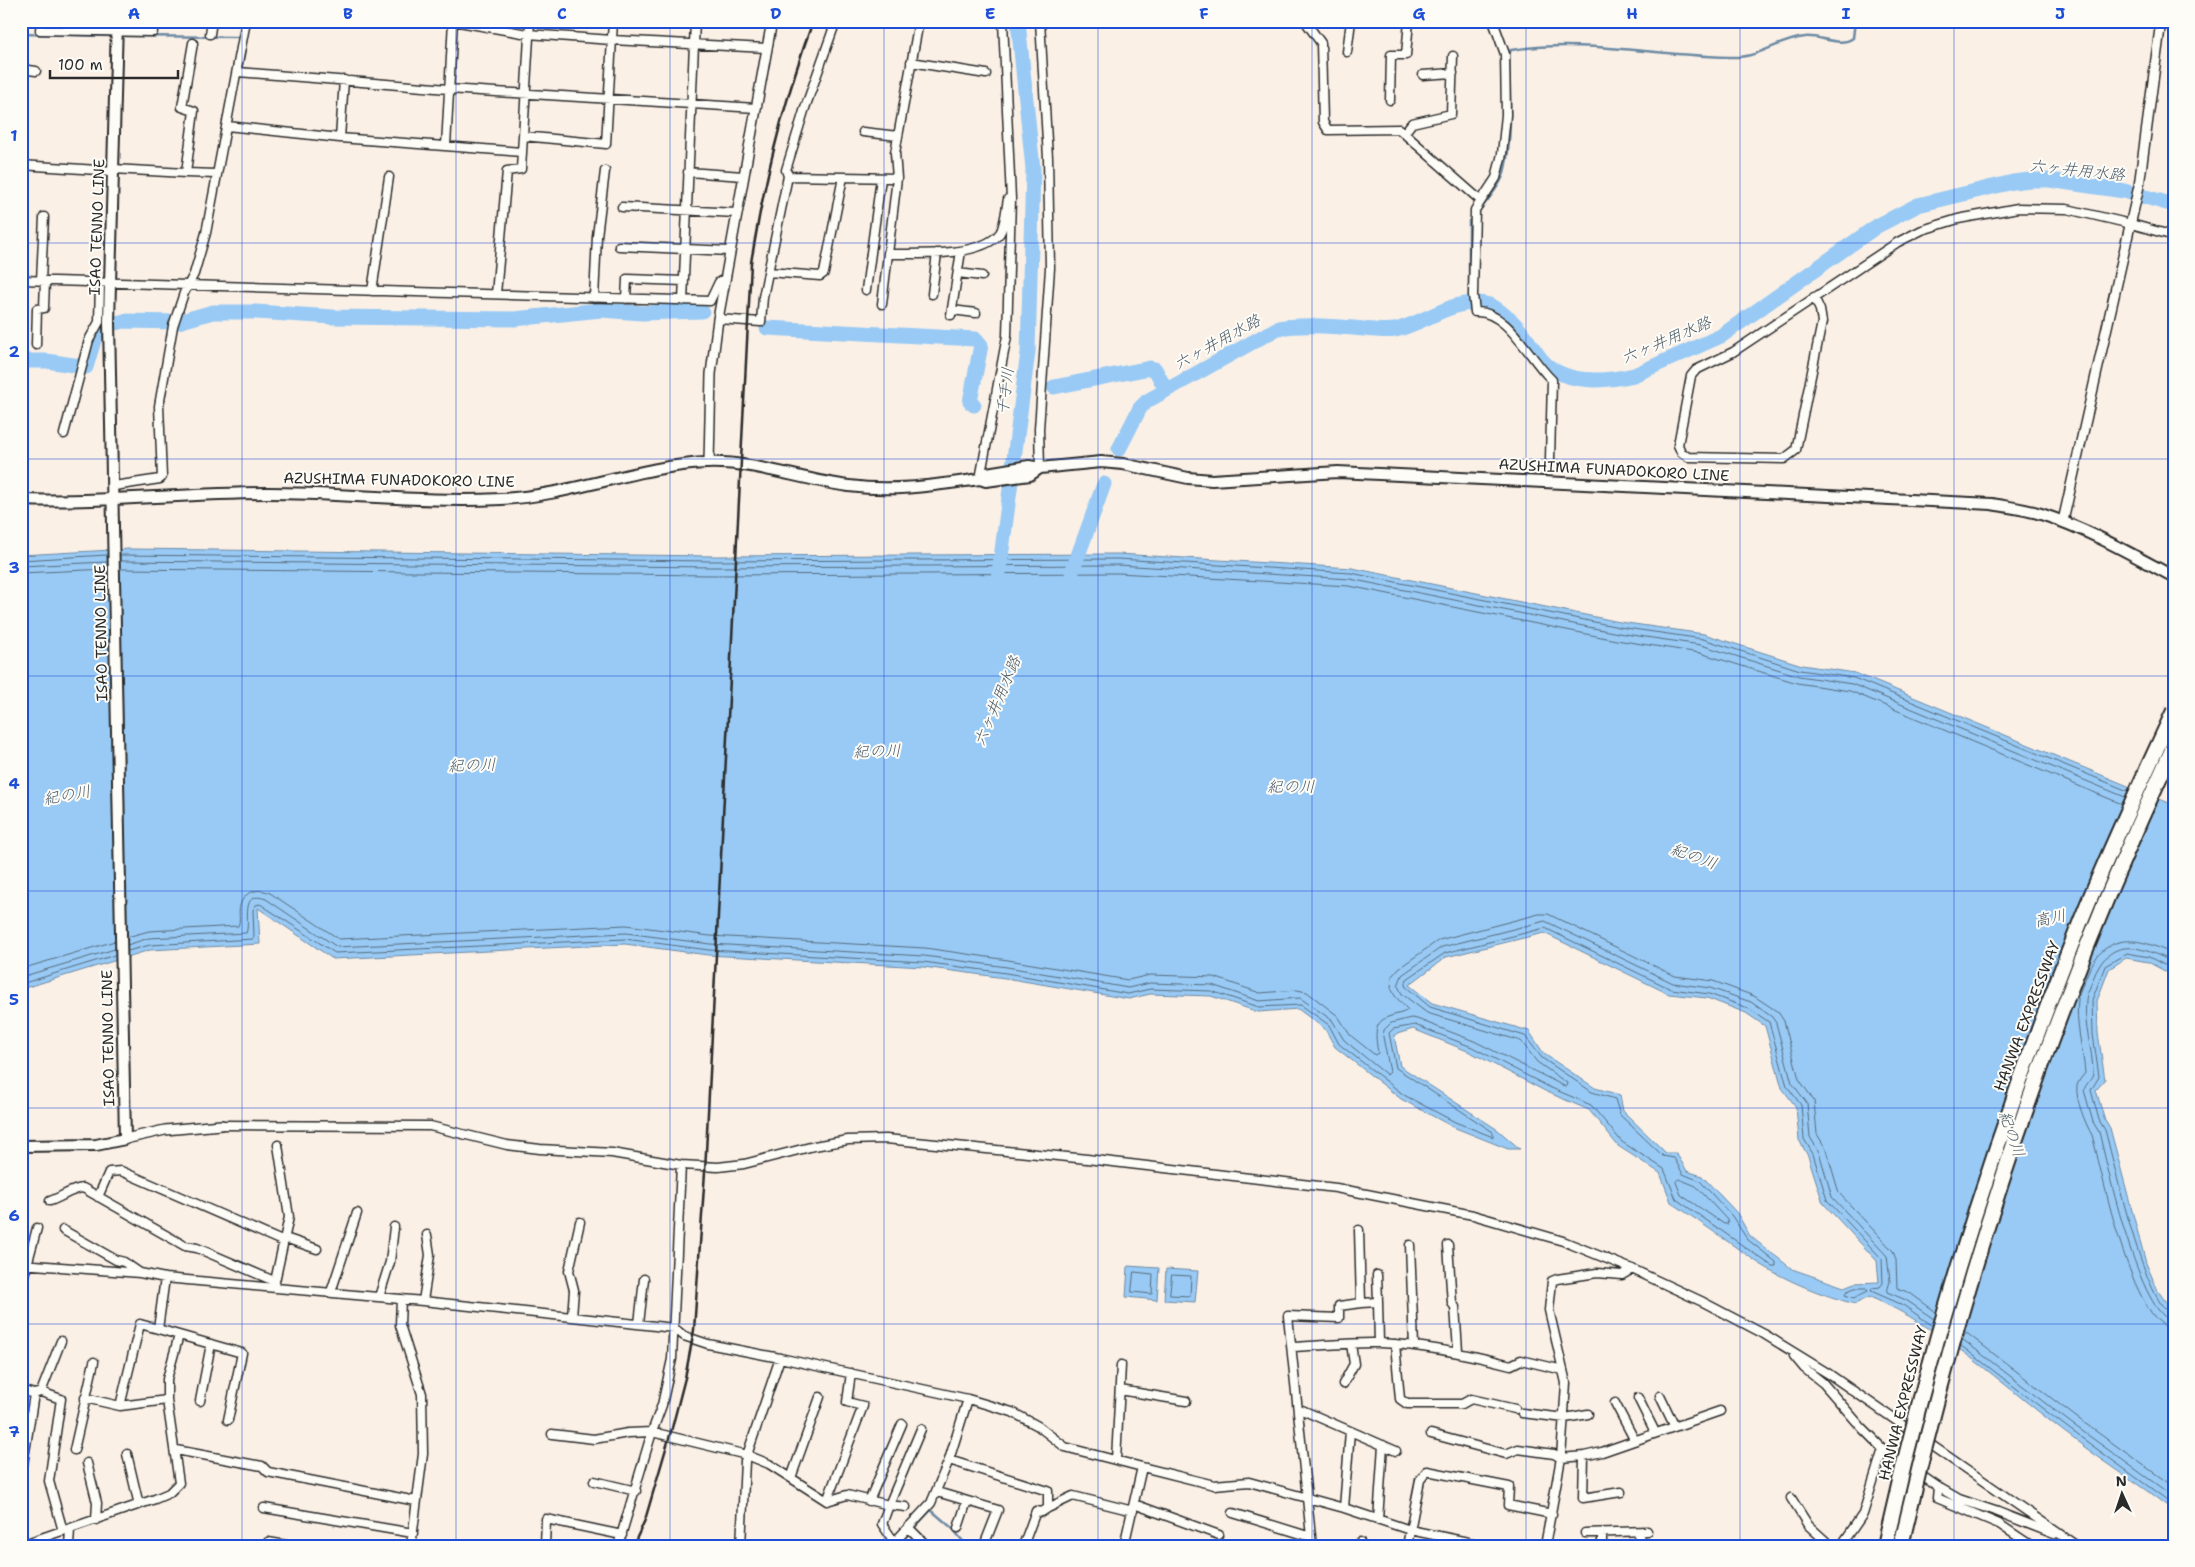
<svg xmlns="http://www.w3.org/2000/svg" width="2195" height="1567" font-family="'Shantell Sans','Klee One',sans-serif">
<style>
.water{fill:#98caf5;stroke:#6c8aa4;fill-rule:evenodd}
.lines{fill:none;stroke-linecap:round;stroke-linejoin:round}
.shore{stroke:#576b7c;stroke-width:1}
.stream{stroke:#6c8aa4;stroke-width:2.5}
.river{stroke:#98caf5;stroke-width:15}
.minor-casing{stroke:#2b2b2b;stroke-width:11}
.tertiary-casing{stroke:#2b2b2b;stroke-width:12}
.secondary-casing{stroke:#2b2b2b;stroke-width:14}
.minor{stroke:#fdfcf7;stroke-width:8}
.tertiary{stroke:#fdfcf7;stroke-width:9}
.secondary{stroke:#fdfcf7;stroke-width:10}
.rail{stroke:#2b2b2b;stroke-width:2.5}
.motorway-bridge-casing{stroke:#2b2b2b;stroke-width:18;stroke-linecap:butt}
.motorway-bridge{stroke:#fdfcf7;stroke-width:14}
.grid{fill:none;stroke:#1d4ed8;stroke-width:1;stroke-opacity:0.55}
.labels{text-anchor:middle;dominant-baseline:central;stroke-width:4;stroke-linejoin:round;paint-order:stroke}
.street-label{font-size:15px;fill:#2b2b2b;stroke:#fdfcf7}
.water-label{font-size:16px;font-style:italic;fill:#4c5b68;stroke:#fdfcf7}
.neatline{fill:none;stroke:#1d4ed8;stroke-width:2}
.grid-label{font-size:16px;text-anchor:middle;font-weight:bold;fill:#1d4ed8}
</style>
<rect width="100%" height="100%" fill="#fbf0e6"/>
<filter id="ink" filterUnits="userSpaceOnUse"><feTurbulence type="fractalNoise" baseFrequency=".02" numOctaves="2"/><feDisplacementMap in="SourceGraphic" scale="10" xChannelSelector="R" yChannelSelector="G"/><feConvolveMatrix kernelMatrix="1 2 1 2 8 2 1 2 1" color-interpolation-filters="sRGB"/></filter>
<g filter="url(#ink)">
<path class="water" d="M130,549l585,7 403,-2 234,14 268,54 84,12 98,31 53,8 319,132v171l-26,-14 -22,-4 -17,11 -12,32 1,32 7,47 -9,10 8,28 6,10 36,135 12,28 16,22v198c-36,-28 -75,-52 -111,-80 -62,-48 -121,-104 -193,-134l-15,7c-34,-9 -69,-23 -98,-42l-86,-60 -11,-29 -42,-27 -29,-36 -42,-18 -77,-40 -57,-23 -19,6 6,31 98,64 22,19h-12l-55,-22 -52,-28 -66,-52 -10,-18 -27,-20 -40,3 -47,-16 -61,-2 -21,5 -124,-21 -82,-11 -215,-12 -83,-11 -292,15 -75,-51 2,36 -110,6 -129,39v-434zM1544,933l125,61 38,4 39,15 19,13 17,62 14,19 3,33 9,16 15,47 54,58 2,21 -25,1 -10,4 -52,-18 -42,-33 -13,-23 -35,-37 -15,-5 -11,-18h-10l-43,-42 -3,-16 -25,-7 -51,-34 -15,-23 -97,-28 -23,-18 37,-28z
M1128,1266l31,2 -2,32 -31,-3z
M1166,1269l32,2 -3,31 -31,-2z"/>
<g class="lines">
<path class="shore" d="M120,555l595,6 403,-2 233,14 268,54 84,12 97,31 54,8 274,113
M21,560l86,-5
M120,561l595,6 403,-2 232,14 268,54 83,12 98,31 53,8 273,113
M21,566l86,-4
M120,569l595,6 403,-2 231,13 267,54 84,13 97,30 53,8 272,113
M21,573l87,-4
M127,937l22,-6 89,-5c3,-6 0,-13 2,-20 3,-14 18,-19 30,-13l69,46 287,-14 84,11 215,12 83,12 120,20 22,-5 64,2 46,16 37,-3 10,2 31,24 12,19 25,20 3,-2c-2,-14 -6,-30 10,-36 7,-3 14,-3 20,-7l-13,-14 -4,-8 1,-12 7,-8 40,-28 100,-26h9l127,62 38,5 41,15 24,16 6,9 15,58 15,22 3,33 9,15 13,44 54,58 3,9 1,28 13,5 26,19
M127,945l22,-7 97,-5c5,-10 -7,-44 20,-34l71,48 289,-14 84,11 214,12 83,11 121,21 22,-5 62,2 47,16 41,-3 32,22 12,20 43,35 3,-3 -7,-35 1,-7 7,-7 20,-5 6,1 57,22 92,46 1,-4 -30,-21 -16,-21 -94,-28 -25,-19 -4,-8 4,-11 40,-28 103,-26 128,62 37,5 41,14 21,15 4,6 16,60 15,20 3,34 9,15 13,45 55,59 3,25 -3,11 19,8 28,19
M128,951l22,-6 103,-6 1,-2 -1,-27 3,-5 4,-1 75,49 290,-14 84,11 214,12 83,11 122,21 22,-5 61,2 48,16 42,-2 28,20 10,19 65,51 51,27 38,15v-5l-97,-64 -7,-35 4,-4 22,-4 57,22 77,40 42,18 31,37 42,27 12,30 96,67h4v-4l-29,-23 -15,-23 -32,-35 -17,-7 -9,-16 -11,-2 -43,-41 -5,-16 -23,-7 -50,-34 -17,-22 -95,-29 -25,-21 2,-7 38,-26 100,-25 126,61 38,5 39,14 21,14 18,64 14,19 3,34 9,15 14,46 55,59 1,24 -3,4 -8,1 -1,3 32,14 30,21
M2174,955c-38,-20 -70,-24 -88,22 -3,7 -7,15 -8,22 -3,25 5,49 7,74 -3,4 -7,8 -8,13 -2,13 9,39 15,49 10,36 40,192 82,194
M2174,963c-34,-18 -64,-28 -81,16 -2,7 -7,15 -7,22 -3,25 7,48 7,72 0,6 -7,10 -9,17l9,32 6,10c8,32 41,187 75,189
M21,969l94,-28
M2174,970l-25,-13 -22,-4 -22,13 -13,34 1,34 6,43 -8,13 8,30 6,10c8,28 41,182 69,185
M21,977l94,-28
M21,984l94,-29
M1679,1179l17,7 31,34 1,4h-4l-43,-29 -5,-13z
M1134,1272l19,2 -1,20 -20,-2z
M1172,1275l19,1 -1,20 -20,-1z
M1855,1288h11l2,3 -14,7 -9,-3 1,-3z
M1964,1331l112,86 98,70
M1962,1339l109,84 103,74
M1960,1345l108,83 106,77"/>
<path class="stream" d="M21,34l89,2
M122,36l116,1
M1479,211c8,-10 19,-23 24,-35 10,-31 7,-88 6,-121l2,-5c74,-12 150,7 225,7 24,0 45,-18 69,-20 15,-2 35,11 48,1l2,-17
M1469,303v-82l4,-4
M897,1546l34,-36 21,18 15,18"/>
<path class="river" d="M115,323l10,-2 53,1 35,-10h43l77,5 181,2 87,-9 41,3 60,-2
M767,328l209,11 5,6 -11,57 4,3
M21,361h26l39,6 9,-30 8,-10
M1054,387l96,-19 5,1 11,21
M1119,449l21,-41 7,-7 131,-73c25,-4 50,-2 76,0 13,1 28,4 41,2 31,-7 62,-35 94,-25 7,2 13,8 19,13 14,11 22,27 33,41 22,26 63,23 93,16l87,-39 156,-110 41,-21 95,-23 17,-2h19l75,11 50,14
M1072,572l32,-88
M999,573l29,-221 5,-183 -15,-148"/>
<g class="minor-casing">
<path id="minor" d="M41,21l-1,9 113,2
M530,21l-7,115 83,8 7,-123
M1040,21l8,137 2,110 -11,161 1,39
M1305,21l16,22 2,79 5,8 71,-1 81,71
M1493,21l12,33 1,61 -4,39 -6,24 -21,32 -2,85 2,17c32,-3 55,48 77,68l-2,79
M210,34l2,-13
M193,43l-11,64 12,4 -8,62 30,1
M1347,52l4,-31
M911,62l75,12
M21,69l15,2
M238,72l210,17 308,19
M1423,75l30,-2
M1390,100l1,-45h15l3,-34
M227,126l113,12 182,14
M863,132l35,4
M1405,132l7,-9 39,-9 2,-58
M340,138l4,-58
M446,146l7,-125 75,13 84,6 154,8
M21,165l92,6
M113,169l73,4
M688,172l55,4
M788,176l55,1
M622,207l114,6
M619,246l111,5
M889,254c28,0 93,3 111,-21 5,-8 6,-24 8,-34
M768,272l52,4 4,-3 19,-96 54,1 -2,-25 24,-132
M958,273l24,3
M21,280l689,21 9,-19 6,-3
M41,281l3,-64
M866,290l15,-112
M372,291l17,-114
M496,294l11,-123 14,-2 2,-33
M932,294l5,-41
M1814,297l6,13 2,12 -26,128 -12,9 -96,-2 -7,-5 -3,-7 13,-69 5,-6 37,-18 165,-110 24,-12 36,-11 60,-11 49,1 64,15 43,12
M594,298l3,-62 8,-65
M626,299l1,-20 57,2
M683,301l12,-280
M882,304l15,-126
M952,310l24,3
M951,315l10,-64
M718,319l43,3 2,-25 25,-121 -2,-6 18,-59 32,-90
M36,345l1,-36 7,-1 1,-27
M64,434l25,-94 10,-18 1,-39
M980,479l27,-143 4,-137 -8,-178
M114,486l46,-7 2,-2 -3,-71 14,-80 11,-33 10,-19 12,-41 40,-212
M221,1125l209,1 77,19 33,4 72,4 69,12 37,2 26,-3 70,-18 34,-6 38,-1 201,20 249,29 137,27 90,26 69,28 71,33 61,32 65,40 248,172
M681,1165l-9,194 -10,46 -10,27 95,23 22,9 58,37 20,-6 42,10 -7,19 13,19
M98,1197l11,-25 12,-1 163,71
M50,1201c12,-4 21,-12 33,-13l102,58 12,2 77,33
M63,1230l53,30 8,2 16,11
M1359,1230l2,73 17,-1 1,41
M285,1238l32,11
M1410,1245l4,101
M1448,1245l4,58 3,4 3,44
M21,1264l119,9 25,5 258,23 251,27 10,8 24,8 72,14 188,41 44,13 26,14 27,21 77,20 72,18 35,-3 95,26 66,22 77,16
M1377,1275l1,27
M274,1286l15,-69 -11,-72
M21,1287l16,-59
M331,1292l26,-79
M379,1297l11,-35 4,-35
M401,1299l-1,26 22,69 1,60 -12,92
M423,1301l7,-46 -3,-20
M572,1317l2,-27 -5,-19 11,-49
M639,1324l5,-45
M158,1329l84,24 -14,67
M1395,1344l5,55 7,5h55l9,-5 44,10
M1292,1347c29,-1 59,-5 88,-4 45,2 88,11 131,22l10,-5 42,10
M1794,1356l10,12 19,15 39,45 21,21 55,38 21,12 39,13 56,22
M1343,1384l11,-20 -3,-20
M21,1390l13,4 7,-2 20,7 -12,82 14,50
M1120,1390l66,11
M41,1392l20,-51
M1660,1396l14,29
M85,1398l35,8
M1638,1398l17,34
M167,1400v-21l12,-44
M200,1401l11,-57
M1615,1403l19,36
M1302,1410l94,41
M1522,1413l43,5 23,-4
M552,1434l42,5 34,-6 24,-1 -34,114
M1431,1434l75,20 12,-5 36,5 7,4 23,-2 18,-4 118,-41
M74,1450l20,-88
M176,1450l86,16 6,6 148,29
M127,1454l12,51
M1584,1456l-1,42 38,-6
M949,1460l99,31v17l-6,4 -6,-1 -13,35
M1116,1460l5,-95
M87,1463l10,40 -1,17
M23,1465l11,-71
M791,1478l29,-81
M594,1481l42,10
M1938,1487l-1,11 62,26 33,22
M937,1492l61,18 -13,33
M1791,1498l17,27 23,21
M827,1501l36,-95 -16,-4 4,-29
M869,1501l33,-77
M1134,1504l85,31
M906,1507l-17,-2 32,-76
M264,1508l149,25
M1048,1508l25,-12 60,15
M1344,1508l6,-77
M1233,1513l78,24
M1378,1520l5,-75
M908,1527l19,19
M958,1528l9,-27
M1639,1532l1,14
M1585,1533l62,-2
M1602,1534v12
M268,1542l24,4
M21,1545l134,-46 14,-6 10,-10 -12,-83 -47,6 20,-82 18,5 7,-51
M892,1545l39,-42 18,-43 19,-61
M69,1546l1,-17
M545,1546l1,-27 76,16
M741,1546l4,-85 35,-103
M1124,1546l18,-79
M1312,1546l-24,-230 51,2v-12l22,-3
M1360,1546v-4
M1407,1546l13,-66 7,-9 82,16 -1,18 44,9
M1545,1546l16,-88 5,-75 -17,-73 3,-29 5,-2 40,-6 25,2 10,-6
M1841,1546l22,-32 20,-65"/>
</g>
<g class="tertiary-casing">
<path id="tertiary" d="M709,463l2,-89 7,-55 54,-298
M2063,521l76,-335 22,-165
M125,1139l40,-9 56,-5"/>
</g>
<g class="secondary-casing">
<path id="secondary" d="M980,479l7,-6 42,-7 11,2 61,-6 22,2 65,14 24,2 126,-8 654,32c16,3 33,5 49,10 47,15 90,40 133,63
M21,500c83,3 165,-7 247,-7 78,0 156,10 233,6 70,-3 136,-33 205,-36 49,-2 95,17 143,23 45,6 87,-1 131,-7l6,2 44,-6 10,-7
M21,1146l75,-1 29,-6 -16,-817 8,-301"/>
</g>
<use href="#minor" class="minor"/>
<use href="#tertiary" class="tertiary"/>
<use href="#secondary" class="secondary"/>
<path class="rail" d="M633,1546l12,-26 27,-92 13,-50 9,-48 11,-158 46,-909c13,-83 33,-162 62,-242"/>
<g class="motorway-bridge-casing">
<path id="motorway-bridge" d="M1885,1546c47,-215 115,-424 197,-628 28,-70 60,-138 92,-207
M1901,1546c63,-278 152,-542 273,-800"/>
</g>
<use href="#motorway-bridge" class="motorway-bridge"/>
</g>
</g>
<path class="grid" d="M242,21v1525M456,21v1525M670,21v1525M884,21v1525M1098,21v1525M1312,21v1525M1526,21v1525M1740,21v1525M1954,21v1525M21,243h2153M21,459h2153M21,676h2153M21,891h2153M21,1108h2153M21,1324h2153"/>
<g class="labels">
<g class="street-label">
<text transform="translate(97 227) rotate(-88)">ISAO TENNO LINE</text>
<text transform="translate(1614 470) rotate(3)">AZUSHIMA FUNADOKORO LINE</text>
<text transform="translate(399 480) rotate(1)">AZUSHIMA FUNADOKORO LINE</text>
<text transform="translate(101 633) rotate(-91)">ISAO TENNO LINE</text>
<text transform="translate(2027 1016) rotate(-69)">HANWA EXPRESSWAY</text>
<text transform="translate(108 1038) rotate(-91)">ISAO TENNO LINE</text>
<text transform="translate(1903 1403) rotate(-76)">HANWA EXPRESSWAY</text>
</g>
<g class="water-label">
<text transform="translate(2077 170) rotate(6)">六ヶ井用水路</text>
<text transform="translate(1666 340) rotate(-23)">六ヶ井用水路</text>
<text transform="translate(1217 342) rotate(-29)">六ヶ井用水路</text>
<text transform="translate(1005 391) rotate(-83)">千手川</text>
<text transform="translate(997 701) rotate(-67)">六ヶ井用水路</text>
<text transform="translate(877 751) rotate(-2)">紀の川</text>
<text transform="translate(472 765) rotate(-2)">紀の川</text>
<text x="1291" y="786">紀の川</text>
<text transform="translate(67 795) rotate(-10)">紀の川</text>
<text transform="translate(1694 856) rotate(20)">紀の川</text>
<text transform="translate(2050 918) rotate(-12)">高川</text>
<text transform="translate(2012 1134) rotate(71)">紀の川</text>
</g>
</g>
<rect width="2195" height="1567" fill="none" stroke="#fdfcf7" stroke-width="55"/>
<g transform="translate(2122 1494) rotate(357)" stroke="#fdfcf7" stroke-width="4" paint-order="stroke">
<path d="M0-4L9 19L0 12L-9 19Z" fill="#2b2b2b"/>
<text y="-8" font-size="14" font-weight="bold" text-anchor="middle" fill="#2b2b2b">N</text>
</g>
<path d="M50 70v8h128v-8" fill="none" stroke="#2b2b2b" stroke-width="2.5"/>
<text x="58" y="70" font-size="15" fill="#2b2b2b" stroke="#fdfcf7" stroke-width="4" paint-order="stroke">100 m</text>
<rect x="28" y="28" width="2140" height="1512" class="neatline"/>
<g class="grid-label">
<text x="134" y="19">A</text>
<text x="348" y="19">B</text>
<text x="562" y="19">C</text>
<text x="776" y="19">D</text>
<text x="990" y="19">E</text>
<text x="1204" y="19">F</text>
<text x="1419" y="19">G</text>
<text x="1632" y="19">H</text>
<text x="1846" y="19">I</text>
<text x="2060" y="19">J</text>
<text x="14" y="141">1</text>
<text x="14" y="357">2</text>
<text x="14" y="573">3</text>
<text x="14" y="789">4</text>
<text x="14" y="1005">5</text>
<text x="14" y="1221">6</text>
<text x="14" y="1437">7</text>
</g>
</svg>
